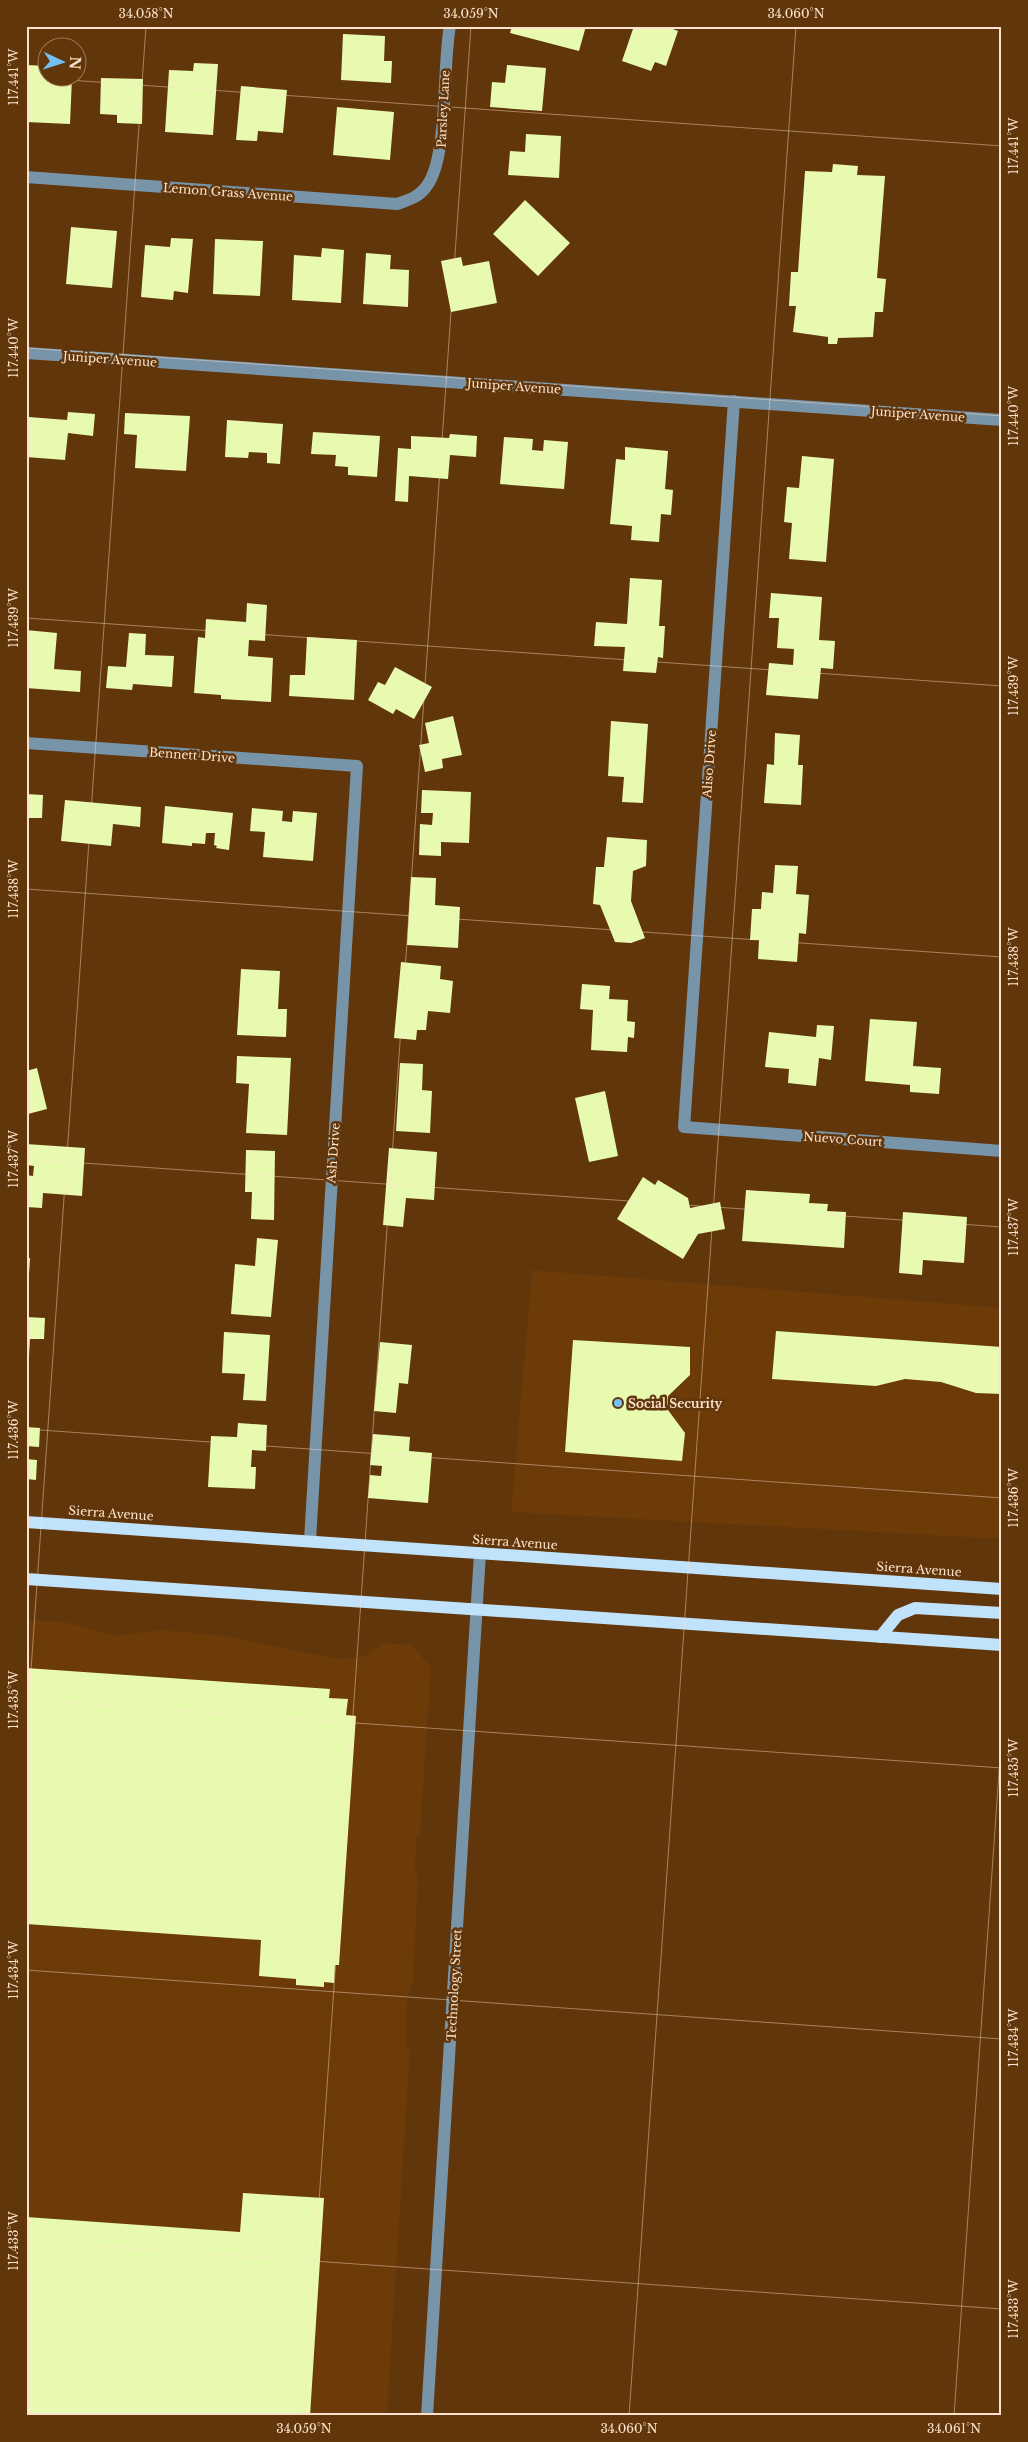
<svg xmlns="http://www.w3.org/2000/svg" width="1028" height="2442" font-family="'Libre Baskerville',serif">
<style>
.built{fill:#6c3b08}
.building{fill:#e8faaf}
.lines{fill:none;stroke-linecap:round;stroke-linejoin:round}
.minor{stroke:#7894a9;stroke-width:12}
.major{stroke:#c0e3fb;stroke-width:12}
.ticks{fill:none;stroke:#fce1cc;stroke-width:1;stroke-opacity:0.45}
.poi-dot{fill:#72c1f5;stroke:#61360a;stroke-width:2}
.labels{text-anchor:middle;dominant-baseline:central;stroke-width:5;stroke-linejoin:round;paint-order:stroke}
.street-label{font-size:12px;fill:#fce1cc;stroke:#61360a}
.poi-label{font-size:12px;font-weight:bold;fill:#fce1cc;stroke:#61360a;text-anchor:start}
.neatline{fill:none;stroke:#fce1cc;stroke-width:2}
.ticks-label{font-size:12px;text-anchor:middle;fill:#fce1cc}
</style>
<rect width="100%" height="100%" fill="#61360a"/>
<path class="built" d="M532,1270l470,38v231l-491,-27z
M26,1620l39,2 50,14 46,-6 64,6 112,23 25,-2 22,-14 27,2 20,22 -11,166 -4,5 -1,35 3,3 -5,106 -6,15 -1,49 4,3 -23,367h-361z"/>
<path class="building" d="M512,26h74l-7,25 -69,-18z
M634,26h31l13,5 -12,35 -11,-4 -4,9 -29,-10z
M343,34l42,2 -1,25h8l-1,22 -50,-3z
M194,63l24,1 -5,71 -48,-3 4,-62 24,1z
M26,65l22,1v12h24l-2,46 -44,-2z
M507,65l39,3 -4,43 -52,-4 2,-25 13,1z
M101,78l42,1 -1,45 -25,-1v-8l-17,-1z
M241,86l46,4 -4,43 -25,-2 -1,10 -21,-1z
M337,107l57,5 -4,48 -57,-5z
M526,134l35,2 -2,42 -51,-3 2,-24 15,1z
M833,164l25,2 -1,9 28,1 -8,102 9,1 -3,33h-8l-2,25 -35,1 -1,6h-9v-7l-35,-5 3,-26h-7l2,-34h7l7,-101 27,1z
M525,200l45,43 -32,33 -45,-42z
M71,227l46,4 -5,57 -46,-4z
M171,238l22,1 -5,54 -14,-2 -1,9 -32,-3 4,-52 25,2z
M215,239l48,2 -3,55 -47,-2z
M322,248l22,2 -3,53 -49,-3 2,-45 27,2z
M366,253l25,2 -1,14 19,1 -1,37 -45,-3z
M461,257l2,9 26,-5 8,42 -46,9 -10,-51z
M68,412l27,2 -2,22 -25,-3 -3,27 -39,-3 3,-40 38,3z
M125,413l65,3 -4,55 -51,-3 2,-33 -13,-1z
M227,420l56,4 -3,40 -13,-1v-10l-18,-1 -1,6 -23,-1z
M313,432l67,4 -3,41 -29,-2v-8l-13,-1 1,-11 -25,-1z
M450,434l27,2 -1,21 -26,-2 -2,24 -39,-3 -1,26 -13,-1 3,-53 13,1v-13l38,2z
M504,437l29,2 -1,11 11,1 1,-11 24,2 -4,47 -64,-5z
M625,447l43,4 -3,38 8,1 -2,25 -10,-1 -2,28 -28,-2 1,-14 -22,-2 6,-65 9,1z
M802,456l32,3 -8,103 -37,-3 3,-36 -8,-1 3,-35 12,1z
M630,578l32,2 -3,46h6l-2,32 -5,-1 -2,16 -33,-2 2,-24 -31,-1 2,-24 31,2z
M771,593l51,4 -3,43 16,1 -2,28 -12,-1 -3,31 -52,-4 3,-32 24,2 1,-16 -17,-1 2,-30h-10z
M247,603l20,2 -2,36 -16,-1 -1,16 25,2 -2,44 -50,-3v-4l-27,-2 4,-56 7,1 1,-19 40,3z
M26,630l31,3 -3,36 27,2 -1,21 -54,-4z
M129,633l17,1 -1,21 29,1 -2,31 -39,-3 -1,6 -26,-2 2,-22 18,1z
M307,637l50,3 -3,60 -65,-4 1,-21h15z
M395,667l37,20 -18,32 -18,-10 -3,5 -25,-14 10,-18 7,3z
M453,716l9,39 -20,4 1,9 -18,4 -6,-27 10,-2 -4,-20z
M611,721l37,3 -5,79 -21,-1 2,-25 -16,-1z
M775,733l25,2 -2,30h5l-2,40 -37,-2 3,-39 7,1z
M422,790l49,2 -2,51 -28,-1v14l-22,-1 1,-31 12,1 1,-12h-12z
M26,794l17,1 -1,23h-16z
M65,800l76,7 -1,20 -27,-3 -2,22 -50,-5z
M165,806l68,7 -4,37 -13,-2 1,-2 -3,-1 1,-12h-9l-1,11 -13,-1v3l-30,-3z
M252,808l31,3 -1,10 10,1 1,-11 24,2 -4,48 -50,-4 2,-25 -15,-1z
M607,837l40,3 -1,26 -13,5 -2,30 14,37 -14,5 -16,-1 -15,-37 -7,-1 3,-37h8z
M775,865l23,1 -2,28 13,1 -3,39 -7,-1 -2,29 -39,-3 1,-19h-9l2,-31h9l1,-17 11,1z
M411,877l25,1 -1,27 25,2 -2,41 -51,-3z
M401,962l40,4 -1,13 13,2 -3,32 -22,-2 -2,19h-9l-1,10 -22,-2z
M241,969l39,2 -2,38h9l-1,28 -49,-2z
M582,984l28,2 -1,13 19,1 -1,21 8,1 -1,16 -6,-1 -1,15 -36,-2 2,-40 -13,-1z
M870,1019l47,3 -4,44 28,2 -2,26 -29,-2v-7l-45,-4z
M817,1025l17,1 -3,34 -12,-2 -3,28 -28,-3 1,-14 -24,-2 4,-35 47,5z
M237,1056l54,2 -4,77 -41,-2 3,-49 -13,-1z
M400,1063l23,1 -1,26 10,1 -2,42 -34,-2z
M37,1068l10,41 -19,5 1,8 -3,1v-52z
M605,1091l13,65 -29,6 -14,-64z
M26,1144l59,4 -3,48 -39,-3 -1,15 -16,-1v-32l7,1 1,-10 -8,-1z
M389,1148l48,4 -3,48 -28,-2 -3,29 -20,-2z
M246,1150l29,1 -1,69 -23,-1 1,-27h-7z
M643,1177l12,8 3,-5 30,18 2,10 30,-6 5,27 -27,5 -15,25 -66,-40z
M746,1190l64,4 -1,9 19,1 -1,7 19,1 -2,36 -102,-7z
M903,1212l64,5 -3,46 -41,-3 -1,15 -23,-2z
M257,1238l21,2 -7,77 -40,-3 4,-50 20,2z
M26,1258h4l-2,33h-2z
M26,1317l19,1 -1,21h-14l-2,33z
M776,1331l226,16v47l-26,-1 -35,-11 -36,-3 -29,7 -104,-7z
M224,1332l46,3 -4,66 -23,-1 2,-26 -23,-1z
M573,1340l117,7v28l-22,21v14l17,23 -3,28 -117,-9z
M380,1342l32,3 -4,39 -9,-1 -3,30 -22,-2z
M238,1423l29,2 -1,26 -14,-1 -1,17h5l-1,22 -47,-2 3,-51 26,1z
M26,1427l14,1 -1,19 -13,-1z
M373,1434l37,3 -1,14 23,2 -4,50 -60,-5 2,-23 11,1 1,-10 -12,-1z
M26,1459l11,1 -1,20 -10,-1z
M26,1668l304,21 -1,9 19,1 -2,16 10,1 -17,249h-4l-1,18 -10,-1v5l-28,-2v-6l-37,-3 2,-36 -235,-16z
M243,2193l81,5 -14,218h-284v-199l214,15z"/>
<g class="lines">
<path class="minor" d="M26,177l371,27c11,-4 22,-7 29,-17 23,-29 16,-120 24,-161
M26,353l976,67
M734,401l-50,726 318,24
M26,743l331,23 -47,774
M427,2416l53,-863"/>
<path class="major" d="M26,1522l976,67
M26,1579l976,66
M880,1637l18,-22 17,-7 87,5"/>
</g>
<path class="ticks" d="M26,77l976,69M26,348l976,68M26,618l976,68M26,889l976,68M26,1159l976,68M26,1429l976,69M26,1700l976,68M26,1741l120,-1715M26,1970l976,69M26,2241l976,68M304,2416l167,-2390M629,2416l167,-2390M954,2416l48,-687"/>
<circle class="poi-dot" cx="618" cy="1403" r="5"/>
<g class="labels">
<g class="street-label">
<text transform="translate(443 109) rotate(-87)">Parsley Lane</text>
<text transform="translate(228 192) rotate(4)">Lemon Grass Avenue</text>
<text transform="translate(110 359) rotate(4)">Juniper Avenue</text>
<text transform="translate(514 386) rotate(4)">Juniper Avenue</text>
<text transform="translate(918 414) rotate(4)">Juniper Avenue</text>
<text transform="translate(192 755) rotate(4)">Bennett Drive</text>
<text transform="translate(709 764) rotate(-86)">Aliso Drive</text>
<text transform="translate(843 1139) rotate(4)">Nuevo Court</text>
<text transform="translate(333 1153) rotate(-86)">Ash Drive</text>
<text transform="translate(111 1513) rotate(4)">Sierra Avenue</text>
<text transform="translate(515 1542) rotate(4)">Sierra Avenue</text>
<text transform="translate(919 1569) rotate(4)">Sierra Avenue</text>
<text transform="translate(454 1985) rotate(-87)">Technology Street</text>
</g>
<g class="poi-label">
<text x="628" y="1403">Social Security</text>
</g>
</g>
<rect width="1028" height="2442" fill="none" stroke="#61360a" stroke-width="55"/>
<g transform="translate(62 62) rotate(94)"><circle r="24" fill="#61360a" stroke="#9f7a58"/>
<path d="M0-4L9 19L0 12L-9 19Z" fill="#72c1f5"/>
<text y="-8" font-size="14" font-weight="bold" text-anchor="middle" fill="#fce1cc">N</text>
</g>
<rect x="28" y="28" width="972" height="2386" class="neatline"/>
<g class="ticks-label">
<text x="146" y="18">34.058°N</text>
<text x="471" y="18">34.059°N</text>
<text x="796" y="18">34.060°N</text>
<text transform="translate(14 77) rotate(-90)" y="4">117.441°W</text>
<text transform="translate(1014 146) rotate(-90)" y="4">117.441°W</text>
<text transform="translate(14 348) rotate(-90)" y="4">117.440°W</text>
<text transform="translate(1014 416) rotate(-90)" y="4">117.440°W</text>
<text transform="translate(14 618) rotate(-90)" y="4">117.439°W</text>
<text transform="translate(1014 686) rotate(-90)" y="4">117.439°W</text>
<text transform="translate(14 889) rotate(-90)" y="4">117.438°W</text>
<text transform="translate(1014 957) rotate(-90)" y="4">117.438°W</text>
<text transform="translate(14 1159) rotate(-90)" y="4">117.437°W</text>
<text transform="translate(1014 1227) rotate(-90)" y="4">117.437°W</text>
<text transform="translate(14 1430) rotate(-90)" y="4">117.436°W</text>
<text transform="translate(1014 1498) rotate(-90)" y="4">117.436°W</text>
<text transform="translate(14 1700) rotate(-90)" y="4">117.435°W</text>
<text transform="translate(1014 1768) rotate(-90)" y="4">117.435°W</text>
<text transform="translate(14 1970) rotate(-90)" y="4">117.434°W</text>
<text transform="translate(1014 2038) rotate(-90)" y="4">117.434°W</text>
<text transform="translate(14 2241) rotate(-90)" y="4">117.433°W</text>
<text transform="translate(1014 2309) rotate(-90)" y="4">117.433°W</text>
<text x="304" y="2433">34.059°N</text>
<text x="629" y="2433">34.060°N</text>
<text x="954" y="2433">34.061°N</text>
</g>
</svg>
